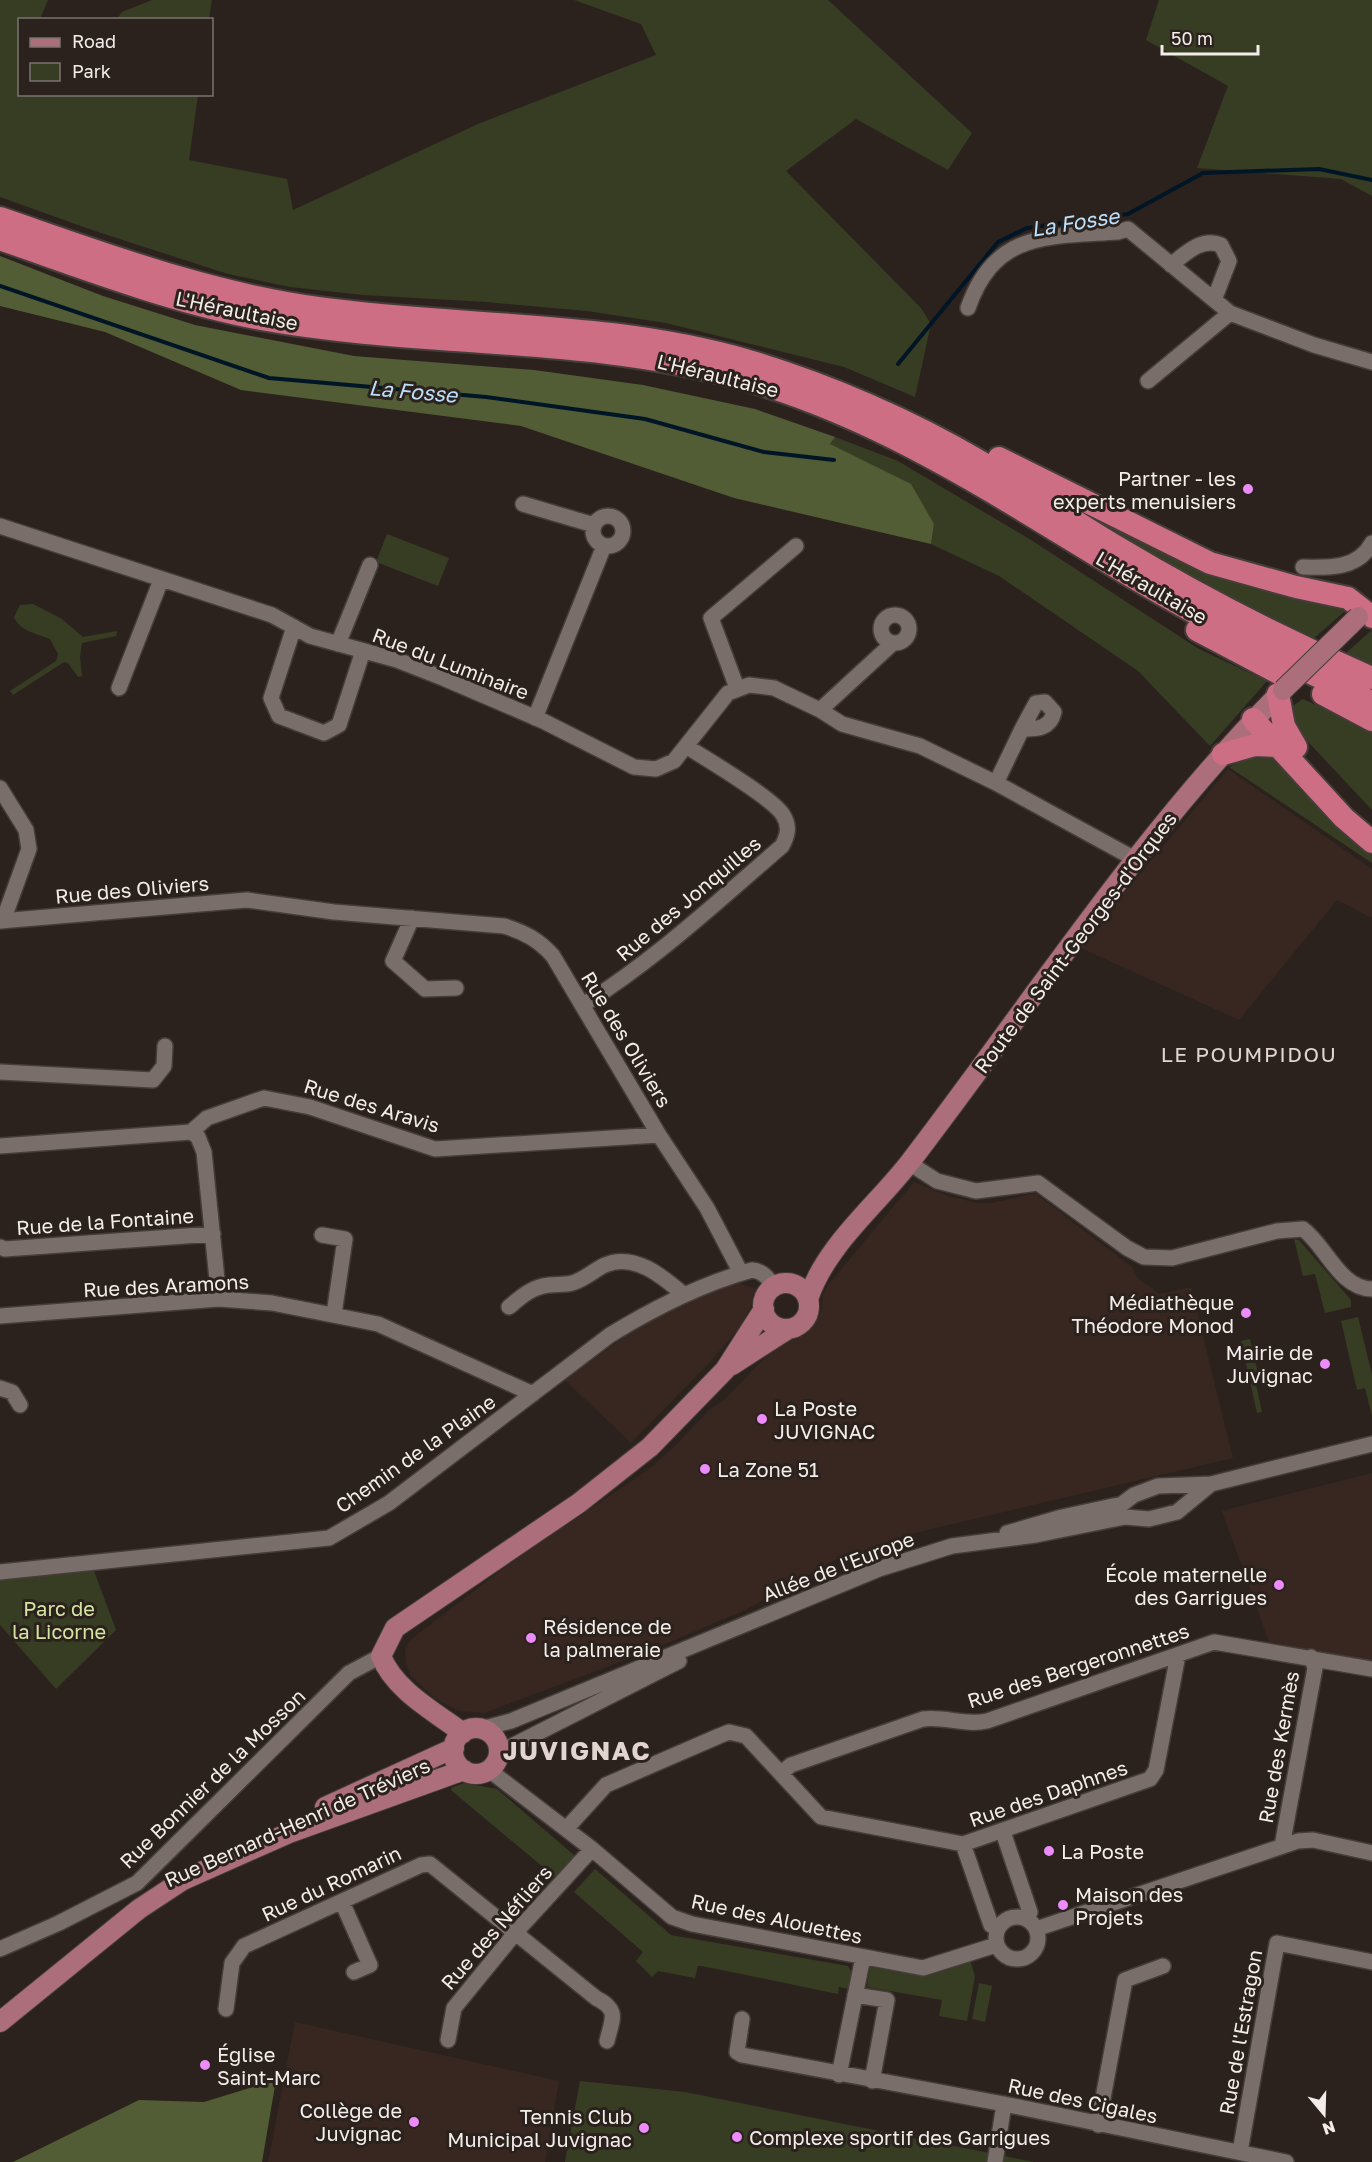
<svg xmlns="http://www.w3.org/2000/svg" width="1372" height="2162" font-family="'Golos Text',sans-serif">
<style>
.built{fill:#372720}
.green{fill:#373d23}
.forest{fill:#525c35}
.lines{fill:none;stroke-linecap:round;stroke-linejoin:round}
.stream{stroke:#001526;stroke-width:4}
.minor-casing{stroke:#443d3a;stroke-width:18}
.major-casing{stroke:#443d3a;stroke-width:22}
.highway-casing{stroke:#443d3a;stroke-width:26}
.minor{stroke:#796e69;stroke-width:15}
.major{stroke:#ab6e7a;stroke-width:20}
.highway{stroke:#cd6e85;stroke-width:22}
.major-bridge-casing{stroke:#443d3a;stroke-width:22;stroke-linecap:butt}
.major-bridge{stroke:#ab6e7a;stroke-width:20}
.poi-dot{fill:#ec8cfa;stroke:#2b221e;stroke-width:2}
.labels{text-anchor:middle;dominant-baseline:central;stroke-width:6;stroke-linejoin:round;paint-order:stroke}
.street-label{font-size:20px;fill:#f3edea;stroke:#2b221e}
.poi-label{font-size:20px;fill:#f3edea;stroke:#2b221e;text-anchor:start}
.park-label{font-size:20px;fill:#d4e5a1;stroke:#2b221e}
.water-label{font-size:21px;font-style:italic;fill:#bce0fc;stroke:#2b221e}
.neighbourhood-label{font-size:21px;letter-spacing:1.5px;fill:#e2d5d0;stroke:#2b221e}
.district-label{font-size:26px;font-weight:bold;letter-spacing:1.5px;fill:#e2d5d0;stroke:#2b221e}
</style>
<rect width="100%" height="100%" fill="#2b221e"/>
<path class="built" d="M1228,769l144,100v49l-35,-18 -98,120 -160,-73z
M914,1182l34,14 30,7h14l43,-10 97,74 6,11 21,16 32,-7 42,171 -327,77 -69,24 -92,51 -96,41 -165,62 -25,-2 -25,-13 -10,-10 -13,-12 -5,-12 -1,-13 4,-10 104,-80 135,-91 28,-25 33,-35 14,-9 53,-55 35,-17 10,-17 2,-18 5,-9z
M737,1283l21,6 -15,35 -33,38 -79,81 -66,-63 73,-53 52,-27z
M1372,1473v190l-103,-21 -47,-131z
M295,2022l264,59 -14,81h-277z"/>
<path class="green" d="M0,0h48l-8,19 -20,1v74l178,1 -9,65 98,19 6,31 185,-86 178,-69 -15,-31 -67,-24h254l144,133 -24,37 -92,-51 -70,52 135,137 10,16 -16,73 -71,-30 -178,-44 -79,-12 -101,-9 -123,-7 -73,-8 -62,-13 -133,-43 -95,-34z
M152,0h60l-3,19h-92l5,-7z
M1159,0h213v196l-31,-17 -144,-11 31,-82 -82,-46z
M835,437l63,24 133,79 168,109 68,32 -57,65 -72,-75 -139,-95 -68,-32 3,-20 -104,-80z
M1066,503l275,105 4,3 -32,28 -86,-42z
M387,534l62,24 -11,28 -62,-24z
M33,604l29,15 21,18 34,-6 -1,5 -34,7 -2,14 2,19 -4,1 -10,-14 -4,-1 -51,33 -3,-4 46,-30 2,-7 -8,-15c-12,-5 -31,-8 -36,-22l6,-12z
M1372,630v36l-26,-13z
M1303,699l69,32v79l-76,-81 -4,-16 1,-7z
M1255,755l23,3 94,92v13l-143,-96z
M1294,1239l5,1 52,60v7l-26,6 -10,-39 -12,2z
M1358,1317l14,58v41l-7,-28 -8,2 -16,-69z
M1250,1339l8,35 -4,1 8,37 -5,1 -16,-72z
M94,1571l22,59 -60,59 -56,-64v-48z
M464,1783l33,6 78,67 -20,21 -103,-86 -1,-3z
M595,1869l76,66 177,31 4,7 -3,16 -10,-2 -1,7 -136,-28h-4l-3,12 -37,-7 -6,6 -16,-16 7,-9 -69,-60z
M970,1960l5,16 -8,45 -28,-5 3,-16 -75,-13 3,-20 46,8z
M979,1983l13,3 -7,36 -13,-3z
M580,2081l105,11 349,70h-469z"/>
<path class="forest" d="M0,256l103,40 92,29 159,31 180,14 109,15 112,24 80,28 -5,7 81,40 23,40 -3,20 -197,-46 -213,-72 -280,-36 -136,-58 -105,-26z
M276,2080l-14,82h-249l126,-62 65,2z"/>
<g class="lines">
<path class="stream" d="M0,286l269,92 217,19 159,22 119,33 70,8
M898,364l100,-122 29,-14 101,-14 75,-41 116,-4 53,11"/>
<g class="minor-casing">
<path id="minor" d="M1171,265c15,-12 31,-28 50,-20l8,16 -15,39
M968,308c27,-77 79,-71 150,-76l10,-3 102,84 84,32 58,17
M1148,381l82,-68
M523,504l71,21
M593 531a15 15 0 1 1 30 0a15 15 0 1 1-30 0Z
M0,526l272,89 38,21 87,24 46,18 100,43 91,46 22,2 18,-8 54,-68 21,-8 25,3 46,22 22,14 78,22 76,37 137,75
M1303,567c26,1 55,2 69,-24
M881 629a14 14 0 1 1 28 0a14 14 0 1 1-28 0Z
M294,627l-23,71 8,18 45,17 15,-8 24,-74
M338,644l32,-79
M119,688l42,-108
M737,688l-26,-70 85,-72
M820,710l73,-67
M535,718l69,-172
M996,783l26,-54c15,0 28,0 32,-17l-9,-10 -9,1 -14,26
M0,788l26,42 3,19 -26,72
M412,918l-19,43 32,28 31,-1
M0,921l247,-21 87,12 170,14c20,6 35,14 49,30l106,179 48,73 34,65
M583,1005c72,-45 135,-104 199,-159 6,-11 8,-20 1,-31 -10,-17 -77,-56 -97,-69
M0,1072l153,8 11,-14 1,-20
M191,1132l16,-14 57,-20 46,9 125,42 224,-14
M0,1146l191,-14 7,5 6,15 15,147
M909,1163l28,18 39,10 62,-8 89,65 17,9 28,1 105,-27 26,-2c23,17 37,60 69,60
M322,1235l23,4 -11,75
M0,1247l5,2 208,-15
M509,1307c13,-11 23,-20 40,-22 8,-1 16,0 23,-2 12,-3 22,-13 33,-18 29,-13 58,12 78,29
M0,1316l219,-17 53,4 106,21 155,70
M0,1388l12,4 8,13
M1007,1533l55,-16 60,-13 12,-9 24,-9 53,-2 161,-40
M0,1572l329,-34 60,-35 221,-168c44,-27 91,-51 142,-65 11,1 16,8 22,17
M481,1729l30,-8 368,-152 73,-23 84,-11 89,-18 24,2 28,-7 34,-28
M498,1759l10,-11 171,-87
M489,1770l103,79 80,68 20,7 231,44 73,-23
M781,1773l10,-8 132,-46c22,-3 42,7 64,2l227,-79 158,27
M566,1829l40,-44 113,-49 10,-4 17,4 75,81 142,27 187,-65 6,-9 22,-115
M1003,1832l27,80 -3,7
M963,1844l28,81 6,4
M1282,1846l33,-178 -4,-11
M342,1902l28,63 -16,7
M996 1938a21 21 0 1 1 42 0a21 21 0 1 1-42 0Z
M1036,1929l262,-88 15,-1 59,13
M0,1949l59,-26 78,-40 212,-210 32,-17
M855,1995l32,5 -15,81
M226,2009l6,-46 12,-17 177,-81 9,-1 166,134c24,12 16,21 11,43
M742,2019l-5,33 5,3 262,49 282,58
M448,2040l6,-32 62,-76 76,-83
M839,2075l24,-118
M1098,2125l27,-145 38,-14
M1240,2152l37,-209 95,19
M995,2162l9,-58"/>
</g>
<g class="major-casing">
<path id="major" d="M763 1306a23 23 0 1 1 46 0a23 23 0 1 1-46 0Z
M808,1299c18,-54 68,-93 102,-137 122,-159 231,-329 373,-472
M732,1365l56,-36
M453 1751a23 23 0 1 1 46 0a23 23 0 1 1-46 0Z
M463,1733c-28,-21 -69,-43 -82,-77l14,-28 184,-125 71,-56 75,-77 39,-61
M325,1807l129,-59
M0,2022l139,-113 44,-29 106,-47 175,-63"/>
</g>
<g class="highway-casing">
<path id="highway" d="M0,218c105,36 208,75 318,90 144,20 291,12 431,53 77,23 161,59 230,100 46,27 91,58 138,86 82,49 167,93 255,131
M0,239c85,30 172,63 261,80 160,29 325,16 482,60 140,39 258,119 381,193 80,48 163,91 248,130
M999,458l211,105 86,24 52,11 24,19
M1197,630l93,49
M1278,694l6,32 12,21
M1323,694l49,26
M1253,719l91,99 28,24
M1223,754l32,-9 23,1"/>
</g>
<use href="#minor" class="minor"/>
<use href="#major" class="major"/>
<use href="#highway" class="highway"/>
<g class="major-bridge-casing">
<path id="major-bridge" d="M1283,690l75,-73"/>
</g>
<use href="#major-bridge" class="major-bridge"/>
</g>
<g class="poi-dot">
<circle cx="1248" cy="489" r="6"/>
<circle cx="1246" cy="1313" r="6"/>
<circle cx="1325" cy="1364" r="6"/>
<circle cx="762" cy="1419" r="6"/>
<circle cx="705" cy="1469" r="6"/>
<circle cx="1279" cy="1585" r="6"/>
<circle cx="531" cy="1638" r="6"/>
<circle cx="1049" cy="1851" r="6"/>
<circle cx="1063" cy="1905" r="6"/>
<circle cx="205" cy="2065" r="6"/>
<circle cx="414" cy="2122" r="6"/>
<circle cx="644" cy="2128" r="6"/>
<circle cx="737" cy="2137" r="6"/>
</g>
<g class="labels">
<g class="street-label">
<text transform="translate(237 310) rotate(12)">L'Héraultaise</text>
<text transform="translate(718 375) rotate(14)">L'Héraultaise</text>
<text transform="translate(1152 587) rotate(30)">L'Héraultaise</text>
<text transform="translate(451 663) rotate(21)">Rue du Luminaire</text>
<text transform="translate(132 889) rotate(-5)">Rue des Oliviers</text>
<text transform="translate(688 898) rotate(-40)">Rue des Jonquilles</text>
<text transform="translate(1075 942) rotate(-53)">Route de Saint-Georges-d'Orques</text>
<text transform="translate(627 1039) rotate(59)">Rue des Oliviers</text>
<text transform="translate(372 1105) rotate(17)">Rue des Aravis</text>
<text transform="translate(105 1221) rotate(-4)">Rue de la Fontaine</text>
<text transform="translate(166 1285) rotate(-3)">Rue des Aramons</text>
<text transform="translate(415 1453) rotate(-35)">Chemin de la Plaine</text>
<text transform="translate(838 1566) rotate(-21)">Allée de l'Europe</text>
<text transform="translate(1078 1665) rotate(-18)">Rue des Bergeronnettes</text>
<text transform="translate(1278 1747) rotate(-80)">Rue des Kermès</text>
<text transform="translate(212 1778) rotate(-44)">Rue Bonnier de la Mosson</text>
<text transform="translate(1048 1793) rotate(-19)">Rue des Daphnes</text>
<text transform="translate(297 1822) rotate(-24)">Rue Bernard-Henri de Tréviers</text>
<text transform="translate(331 1883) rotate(-25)">Rue du Romarin</text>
<text transform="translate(777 1918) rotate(12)">Rue des Alouettes</text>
<text transform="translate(496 1927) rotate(-49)">Rue des Néfliers</text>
<text transform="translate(1240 2032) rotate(-80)">Rue de l'Estragon</text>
<text transform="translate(1083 2100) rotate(12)">Rue des Cigales</text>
</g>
<g class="poi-label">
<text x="1236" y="478" text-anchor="end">Partner - les<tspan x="1236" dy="23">experts menuisiers</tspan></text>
<text x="1234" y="1302" text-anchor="end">Médiathèque<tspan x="1234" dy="23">Théodore Monod</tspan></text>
<text x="1313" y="1352" text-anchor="end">Mairie de<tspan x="1313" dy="23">Juvignac</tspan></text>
<text x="774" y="1408">La Poste<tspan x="774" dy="23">JUVIGNAC</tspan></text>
<text x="717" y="1469">La Zone 51</text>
<text x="1267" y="1574" text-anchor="end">École maternelle<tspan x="1267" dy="23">des Garrigues</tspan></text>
<text x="543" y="1626">Résidence de<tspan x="543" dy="23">la palmeraie</tspan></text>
<text x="1061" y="1851">La Poste</text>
<text x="1075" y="1894">Maison des<tspan x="1075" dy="23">Projets</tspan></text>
<text x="217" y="2054">Église<tspan x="217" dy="23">Saint-Marc</tspan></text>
<text x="402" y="2110" text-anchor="end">Collège de<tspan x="402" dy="23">Juvignac</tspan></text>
<text x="632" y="2116" text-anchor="end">Tennis Club<tspan x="632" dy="23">Municipal Juvignac</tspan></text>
<text x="749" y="2137">Complexe sportif des Garrigues</text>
</g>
<g class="park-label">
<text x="59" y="1608">Parc de<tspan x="59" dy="23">la Licorne</tspan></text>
</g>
<g class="water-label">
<text transform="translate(1075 222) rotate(-9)">La Fosse</text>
<text transform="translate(413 391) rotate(5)">La Fosse</text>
</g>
<g class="neighbourhood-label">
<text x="1249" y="1054">LE POUMPIDOU</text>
</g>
<g class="district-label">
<text x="577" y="1750">JUVIGNAC</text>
</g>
</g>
<rect x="18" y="18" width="195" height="78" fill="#2b221e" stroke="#7b7370" stroke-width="1.5"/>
<rect x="30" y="38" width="30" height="9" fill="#ab6e7a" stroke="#7b7370" stroke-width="1.5"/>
<text x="72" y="48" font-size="18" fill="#f3edea">Road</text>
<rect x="30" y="63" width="30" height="18" fill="#373d23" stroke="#7b7370" stroke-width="1.5"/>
<text x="72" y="78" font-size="18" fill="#f3edea">Park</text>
<g transform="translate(1324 2114) rotate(161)" stroke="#2b221e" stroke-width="4.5" paint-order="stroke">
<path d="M0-4.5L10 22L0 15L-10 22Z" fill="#f3edea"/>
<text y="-9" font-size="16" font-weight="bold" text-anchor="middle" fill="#f3edea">N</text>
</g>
<path d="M1162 45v9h96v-9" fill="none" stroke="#f3edea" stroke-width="3"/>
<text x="1171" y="45" font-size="18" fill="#f3edea" stroke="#2b221e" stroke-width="4.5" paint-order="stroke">50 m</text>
</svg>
